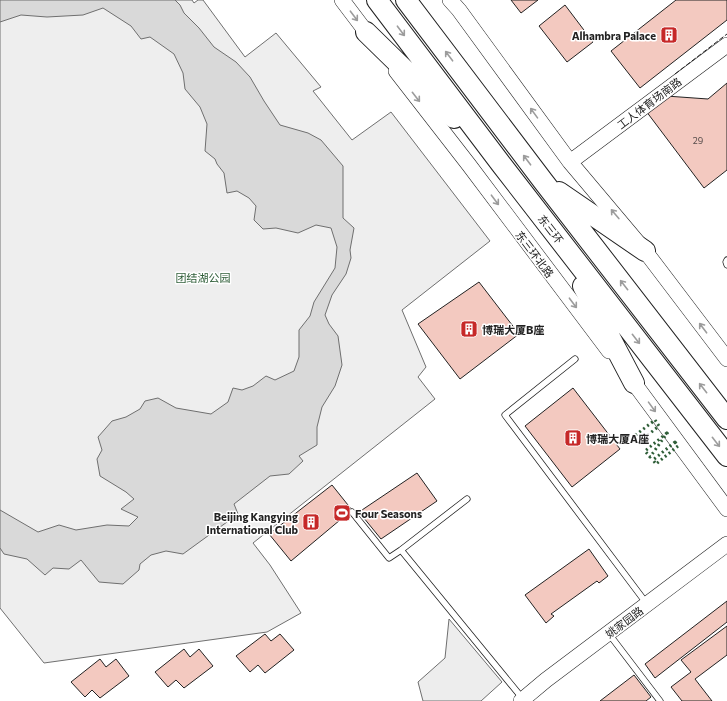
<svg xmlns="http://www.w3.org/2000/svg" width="727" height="701" font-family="Commissioner,'Noto Sans SC',sans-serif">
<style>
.green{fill:#eee;stroke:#6f6f6f}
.parking{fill:#ededed;stroke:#6f6f6f}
.water{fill:#d9d9d9;stroke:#6f6f6f}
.building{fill:#f3c9c0;stroke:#222}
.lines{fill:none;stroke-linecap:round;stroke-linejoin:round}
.lane-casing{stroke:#222;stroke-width:7}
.secondary-casing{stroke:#222;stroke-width:16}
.highway-casing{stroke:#222;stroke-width:22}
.lane{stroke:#fff;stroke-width:5.5}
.secondary{stroke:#fff;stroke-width:15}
.highway{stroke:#fff;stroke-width:20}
.hedge{stroke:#2f5e38;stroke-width:3;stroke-dasharray:2 3;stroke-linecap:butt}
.fence{stroke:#222;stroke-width:1;stroke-dasharray:5 2;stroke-linecap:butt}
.oneway{stroke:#9c9c9c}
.labels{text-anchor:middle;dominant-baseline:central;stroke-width:3;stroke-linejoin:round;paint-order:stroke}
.number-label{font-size:9px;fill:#564c4a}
.poi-label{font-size:11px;font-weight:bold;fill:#222;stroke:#fff;text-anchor:start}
.street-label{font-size:11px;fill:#222;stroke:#fff}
.park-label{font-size:11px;fill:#2f5e38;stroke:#fff}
</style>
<rect width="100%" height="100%" fill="#fff"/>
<path class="green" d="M0,0h192l2,3 4,-3h5l42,57 31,-24 45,54 -8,4 39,49 39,-28 99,129 -88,69 24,57 -8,10 17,22 -182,144 17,22 31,48 -34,19 -223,31 -44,-55z"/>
<path class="parking" d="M449,619l53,63 -21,19h-58l-5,-19 27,-24z"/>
<path class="water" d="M0,0h175l5,5 4,8 15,15 15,19 22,15 14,15 14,24 16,24 28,8 13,7 22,26v52l11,10 -4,22 1,8 -5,16 -14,21 -7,20 4,9 9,12 4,29 -7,21 -13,21 -5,20v18l-18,11 4,5 -14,13 -19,2 -36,28 4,10 -55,40 -17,-3 -15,4 -11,9 -1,6 -16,14 -24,-2 -18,-22 -12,9 -16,-1 -8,7 -18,-16 -23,-5 -4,-6v-38l38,22 21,-7 17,5 31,-5 22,1 9,-9 -17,-8 13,-10 -8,-7 -26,-16 -3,-17 5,-9 -4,-13 14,-16 14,-4 14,-8 5,-8 13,-3 18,10 35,6 17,-12 5,-14 9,2 11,-4 13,-10 9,4 19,-9 5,-14v-27l11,-14 4,-14 21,-34 2,-21 -6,-19 -15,-3 -18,8 -22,-5 -13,1 -9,-9 2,-14 -7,-8 -12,-7 -10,2 -3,-20 -7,-9 -2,-5 -10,-8 2,-27 -7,-17 -15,-18 -2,-16 -9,-19 -24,-17 -9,2 -10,-13 -28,-18 -20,7 -36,2 -26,-2 -21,7z"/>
<path class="building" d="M511,0h27l-17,13z
M676,0h51v20l-87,68 -29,-37z
M565,5l28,37 -26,20 -28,-36z
M727,83v87l-23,18 -58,-77 20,-15 42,3z
M479,282l40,52 -59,45 -42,-55z
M573,388l47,61 -48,38 -47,-61z
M417,473l20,28 -56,38 -22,-27z
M332,485l20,25 -61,51 -22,-27z
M589,549l19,27 -9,7 -2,-2 -46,33 3,2 -8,7 -21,-28z
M727,601v21l-72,56 -10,-14z
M727,626v29l-32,24 17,22h-30l-11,-14 20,-15 -10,-12z
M265,634l6,7 9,-7 14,16 -29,23 -7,-8 -8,7 -14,-16z
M184,649l6,8 9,-8 14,17 -29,22 -8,-8 -8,7 -13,-15z
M100,659l6,8 10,-8 13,17 -29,22 -8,-8 -7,7 -14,-15z
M634,675l17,22 -5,4h-46z"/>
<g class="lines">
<g class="lane-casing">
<path id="lane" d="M727,260l-1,2 1,3
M575,359l-70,56 142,189
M467,499l-66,51 122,149
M352,512l37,46 12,-8
M609,634l51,67"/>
</g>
<g class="secondary-casing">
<path id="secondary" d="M342,0l31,41
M450,0l9,10 111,152 75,89 82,108
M396,71l73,94 140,186
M570,162l157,-117
M628,375l99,134
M521,701l25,-21 181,-136"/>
</g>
<g class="highway-casing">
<path id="highway" d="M377,0l124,164 226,292
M406,0l137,181 184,238
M366,32l88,86
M559,192l86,59
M583,286l51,97"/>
</g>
<use href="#lane" class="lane"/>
<use href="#secondary" class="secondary"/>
<use href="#highway" class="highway"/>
<path class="hedge" d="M655,420l4,6 -21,17 -5,-6z
M668,432l-18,25 -5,-6z
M675,442l3,4 -22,18 -3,-4z"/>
<path class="fence" d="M675,74l52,-40"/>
</g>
<defs><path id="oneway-shaft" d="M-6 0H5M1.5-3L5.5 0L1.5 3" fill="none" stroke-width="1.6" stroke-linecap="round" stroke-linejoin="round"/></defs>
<g class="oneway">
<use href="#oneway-shaft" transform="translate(354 16) rotate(53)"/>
<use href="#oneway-shaft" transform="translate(401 31) rotate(53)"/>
<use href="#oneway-shaft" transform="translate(449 56) rotate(-127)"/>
<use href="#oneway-shaft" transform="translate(416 97) rotate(52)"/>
<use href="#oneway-shaft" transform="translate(534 113) rotate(-126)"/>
<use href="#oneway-shaft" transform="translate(527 160) rotate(-127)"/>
<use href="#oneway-shaft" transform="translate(495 200) rotate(53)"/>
<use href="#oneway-shaft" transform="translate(615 214) rotate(-130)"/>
<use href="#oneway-shaft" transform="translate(624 285) rotate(-128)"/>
<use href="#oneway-shaft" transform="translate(573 303) rotate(53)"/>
<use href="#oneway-shaft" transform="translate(703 328) rotate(-127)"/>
<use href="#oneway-shaft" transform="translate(636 339) rotate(52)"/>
<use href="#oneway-shaft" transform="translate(703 388) rotate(-128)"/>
<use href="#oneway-shaft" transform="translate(652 407) rotate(54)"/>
<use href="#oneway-shaft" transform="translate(716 442) rotate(52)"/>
</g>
<defs>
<g id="building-square" transform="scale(0.9)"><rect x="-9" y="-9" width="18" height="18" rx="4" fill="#c62828" stroke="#fff"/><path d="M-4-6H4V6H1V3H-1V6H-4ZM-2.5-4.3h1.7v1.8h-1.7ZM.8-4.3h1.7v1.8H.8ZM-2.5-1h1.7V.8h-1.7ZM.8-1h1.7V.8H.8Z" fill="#fff"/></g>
<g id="stadium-square" transform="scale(0.9)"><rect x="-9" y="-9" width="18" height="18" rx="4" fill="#c62828" stroke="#fff"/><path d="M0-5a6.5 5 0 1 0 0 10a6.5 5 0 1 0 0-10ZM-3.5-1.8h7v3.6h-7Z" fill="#fff"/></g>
</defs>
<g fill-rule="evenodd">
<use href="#building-square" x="669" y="35"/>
<use href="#building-square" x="469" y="329"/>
<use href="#building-square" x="573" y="438"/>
<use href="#stadium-square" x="342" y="513"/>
<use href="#building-square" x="311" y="522"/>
</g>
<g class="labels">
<g class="number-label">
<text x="698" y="140">29</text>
</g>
<g class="poi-label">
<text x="656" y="35" text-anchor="end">Alhambra Palace</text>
<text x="482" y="329">博瑞大厦B座</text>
<text x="586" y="438">博瑞大厦A座</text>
<text x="355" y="513">Four Seasons</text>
<text x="298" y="516" text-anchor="end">Beijing Kangying<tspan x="298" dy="13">International Club</tspan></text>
</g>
<g class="street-label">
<text transform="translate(649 103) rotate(-37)">工人体育场南路</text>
<text transform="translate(551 229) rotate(52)">东三环</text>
<text transform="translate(535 254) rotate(53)">东三环北路</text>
<text transform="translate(624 622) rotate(-37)">姚家园路</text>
</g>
<g class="park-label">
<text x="203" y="277">团结湖公园</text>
</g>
</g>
</svg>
